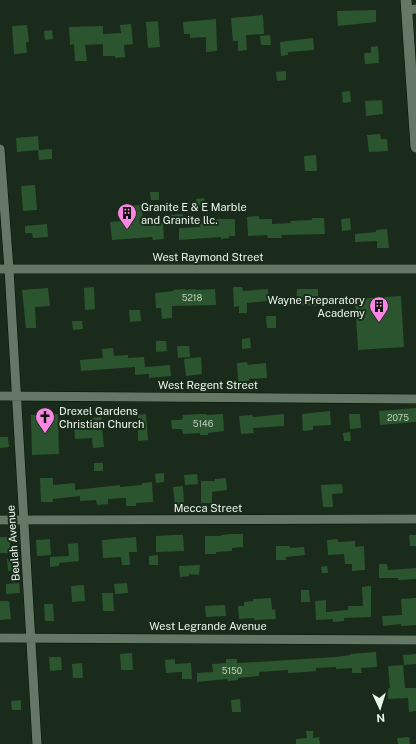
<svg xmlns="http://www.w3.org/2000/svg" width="416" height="744" font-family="'Public Sans',sans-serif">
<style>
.building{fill:#2b552f}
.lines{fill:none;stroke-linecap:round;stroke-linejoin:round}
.minor-casing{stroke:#041305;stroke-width:10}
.secondary-casing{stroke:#041305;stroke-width:12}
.minor{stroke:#657865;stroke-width:9}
.secondary{stroke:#657865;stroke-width:11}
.labels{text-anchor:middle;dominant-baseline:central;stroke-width:4;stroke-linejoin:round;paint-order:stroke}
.number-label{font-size:9px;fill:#bccfbe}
.poi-label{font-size:11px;fill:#edf8ed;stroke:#1a2b1b;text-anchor:start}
.street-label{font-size:11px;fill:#edf8ed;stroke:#1a2b1b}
</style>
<rect width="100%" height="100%" fill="#1a2b1b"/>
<path class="building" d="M376,10v12l-38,4 -1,-15z
M263,15l1,19 -18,1 1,15 -9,1v-10h-5l-2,-23z
M216,19l1,32 -11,1v-15l-16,1v-4h-6l-1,-12z
M158,21l2,26 -12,1 -2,-26z
M131,24l2,20 -9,1 1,12 -10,1v-2h-12v-12l-18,1 2,16h-12l-1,-17 -4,1 -1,-18 34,-1v8l18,-1 -1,-8z
M27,25l2,17h-3l1,11 -13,1 -2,-28z
M52,30l1,9 -8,1 -1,-9z
M270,35l1,10h-10l-1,-9z
M313,38l1,12 -26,2v3l-7,1 -1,-14z
M378,46l1,17 -14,1 -1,-11h7v-6z
M286,71v9l-9,1 -1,-9z
M350,91l1,11 -8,1 -1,-11z
M382,100l1,14 -17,2 -1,-15z
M380,134l1,5h6l1,12 -19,1 -2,-17z
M38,136l1,14 13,-1v10l-13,1 -1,-10 -21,2 -1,-14z
M316,155l1,16h-12l-1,-15z
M35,185l2,25 -14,1 -2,-25z
M150,192h9v8h-8z
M204,198l1,8 -8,1 -1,-8z
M142,205l1,20 20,-2 1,16 -11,1 -1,-3 -40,3 -2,-18 13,-1 -1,-15z
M183,214v10h-11l-1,-9z
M259,216v3h13v5l19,-1 -1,-2 22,-1v-2h12l1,16 -44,1 1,3h-14l-1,-3 -19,1 -1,-19z
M350,218l1,12 -9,1 -1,-12z
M219,219h16v17h-6v2l-8,1v-2l-42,3v-12l21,-1v-6z
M47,224l1,13 -15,1 -1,-5h-7v-7z
M387,229l2,19h-12v-7l-22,1v-8l21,-2v-2z
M94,287l1,22 -10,1 -1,-22z
M233,287h9l1,4 25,-2 1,12 -22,2v10h-8v-7l-5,1z
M48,288l2,18 -15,1 1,21h-10l-4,-38z
M185,289v1l11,-1v1l19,-1 1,16 -44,1v12l-10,1 -1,-11h-5l-1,-15 19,-2 -1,-1z
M297,289h21v17l-22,-1z
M401,296l3,51 -46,3 -3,-51z
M129,310h11l1,11 -11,1z
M266,316h10v12h-9z
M72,321h10l1,8 -10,1z
M250,338l1,10 -9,1v-10z
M156,341h10l1,10 -11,1z
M177,346h12l1,11 -12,1z
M113,348l1,8 14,-1v3l16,-1 1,10 25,-2 1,11 -22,2v-4l-14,1v-8l-54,4 -1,-11 23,-2 -1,-9z
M201,357l1,17 -16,2 -2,-17z
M247,362l1,3 18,-2 1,15 -18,1v2l-11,1 -1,-19z
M416,408v14l-36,3 -1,-14z
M330,411l1,14 -18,1v4l-10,1 -1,-17z
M58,414l1,40 -27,1 -1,-40z
M146,414l2,26 -10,1v-26z
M198,414h9v1l16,-1 1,17 -16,2v2h-8v-2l-17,1 -1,-5h-10l-1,-9h11l1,-5z
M284,414v12l-31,2 1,5 -13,1 -2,-18 13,-1 1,2z
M349,414h11l1,14 -11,1z
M101,417l3,30 -11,1 -1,-10 -17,1 -1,-15 17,-1 -1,-5z
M350,432l1,9h-7l-1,-8z
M0,437h8l1,10 -9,1z
M94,463h9v8h-9z
M164,473v9l-8,1 -1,-9z
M197,474l1,10 -13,1 -1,-10z
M40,478h13v7l22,-2v7l45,-5v2l22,-2v-2l10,-1 1,20 -17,1v3h-10v-8l-18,1v5l-11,1 -1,-5 -16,1v-5l-27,3v3h-12z
M226,478l1,12 -15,2v11h-11v-22h14v-2z
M342,484l1,9 -11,1 1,13h-10l-2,-22z
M183,486l1,19 -9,1 -2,-19z
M231,534h12v13l-11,1v3l-16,1v2h-11v-18h16v-1z
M173,535h10l1,16 -28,1v-16z
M409,535h7v11h-6z
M0,537h10v16h-10z
M136,537l1,15h-8l1,13h-8l-1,-8 -18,1 -1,-18z
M50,539l1,16 -14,1 -1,-16z
M338,539v3l17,-1v6l9,-1 1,24 -13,1v-7h-7l-1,-10 -16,1 -1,-15z
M78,543l1,18 -20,2v3l-9,1v-10l19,-1 -1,-12z
M276,546h14v2l14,-1 1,8 -19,2v3h-10z
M158,555v10h-9v-9z
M18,558l1,12 -11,1 -1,-12z
M379,564h8l1,6 28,-2v11l-18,1v-2h-19z
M200,565l-1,10 -10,-1v2l-9,1 -1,-11z
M327,566l1,7h-6l-1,-6z
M19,583l1,10 -14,1v-10z
M127,583l1,10 -13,1 -1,-10z
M84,585l1,16 -13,1 -1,-16z
M371,586v31l-27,1v3l-11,1v-3l-17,1 -1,-19 11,-1v12l22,-2v-4h15l-1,-19z
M301,590h8l1,12h-9z
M102,593h11l1,18h-11z
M271,598l1,12 3,-1 1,10 -22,1v-2l-15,1 -1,-13h6v-4l9,-1v-2z
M416,598v27l-15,1v-2l-18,2 -1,-10 20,-1 -1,-16z
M0,601h9l2,18 -11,1z
M44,604h9l1,17h-9z
M225,605l1,11 -20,1 -1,-11z
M376,652l1,15 -16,1 1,5h-10v-5l-16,1v-2l-20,1v3l-10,1 -18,1v-3l-29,2v4l-21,2v2l-10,1 -1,-2 -30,3v-9l16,-1 -1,-8 14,-1v-4h11v4l21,-1 78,-5 15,-2 -1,-1z
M132,653l1,17h-12l-1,-16z
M416,654v10l-12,1 -1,-10z
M49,657h12l1,13 -12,1z
M175,659v5l16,-1 1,16h-10v-7l-16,1 -1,-13z
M82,663l1,15h-10l-1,-14z
M403,665l2,23h11v23l-7,1 -1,-14 -20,1 -1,-10 3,-1 -2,-22z
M240,699l1,13h-9l-1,-12z
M21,700v10h-9l-1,-9z
M306,731h7v7l6,-1 1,7h-24v-5l11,-1z
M409,737l1,7h-12l-1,-6z"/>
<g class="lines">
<g class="minor-casing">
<path id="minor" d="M407,10l9,-1
M0,149l9,120 28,475
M0,269h416
M0,396l416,3
M0,520l416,-1
M0,638l416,2"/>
</g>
<g class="secondary-casing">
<path id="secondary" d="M406,0l10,147"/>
</g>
<use href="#minor" class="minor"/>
<use href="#secondary" class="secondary"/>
</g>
<defs>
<g id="building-pin" transform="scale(1)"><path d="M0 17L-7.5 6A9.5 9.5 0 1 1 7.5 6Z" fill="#fc86e3" stroke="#1a2b1b"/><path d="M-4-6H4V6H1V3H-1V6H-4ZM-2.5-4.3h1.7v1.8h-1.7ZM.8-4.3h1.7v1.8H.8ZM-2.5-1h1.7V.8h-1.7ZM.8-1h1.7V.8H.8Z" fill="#111"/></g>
<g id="church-pin" transform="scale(1)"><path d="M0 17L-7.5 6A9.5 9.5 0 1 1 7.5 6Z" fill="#fc86e3" stroke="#1a2b1b"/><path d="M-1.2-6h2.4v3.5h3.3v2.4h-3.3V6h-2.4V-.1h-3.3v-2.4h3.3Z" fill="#111"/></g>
</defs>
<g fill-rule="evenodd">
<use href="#building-pin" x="127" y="213"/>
<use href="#building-pin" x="379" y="306"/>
<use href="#church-pin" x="45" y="417"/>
</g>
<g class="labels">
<g class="number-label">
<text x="192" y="297">5218</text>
<text x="398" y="417">2075</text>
<text x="203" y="423">5146</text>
<text x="232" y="670">5150</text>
</g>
<g class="poi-label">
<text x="141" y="207">Granite E &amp; E Marble<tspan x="141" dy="13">and Granite llc.</tspan></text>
<text x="365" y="300" text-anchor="end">Wayne Preparatory<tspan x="365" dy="13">Academy</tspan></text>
<text x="59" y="411">Drexel Gardens<tspan x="59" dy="13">Christian Church</tspan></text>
</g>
<g class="street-label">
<text x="208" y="257">West Raymond Street</text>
<text x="208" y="385">West Regent Street</text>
<text x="208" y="508">Mecca Street</text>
<text transform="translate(13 543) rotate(-94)">Beulah Avenue</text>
<text x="208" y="626">West Legrande Avenue</text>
</g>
</g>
<g transform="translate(380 708) rotate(176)" stroke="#1a2b1b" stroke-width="3" paint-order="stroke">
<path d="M0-3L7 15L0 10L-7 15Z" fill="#edf8ed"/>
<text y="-6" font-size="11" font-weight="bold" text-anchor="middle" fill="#edf8ed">N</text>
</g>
</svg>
